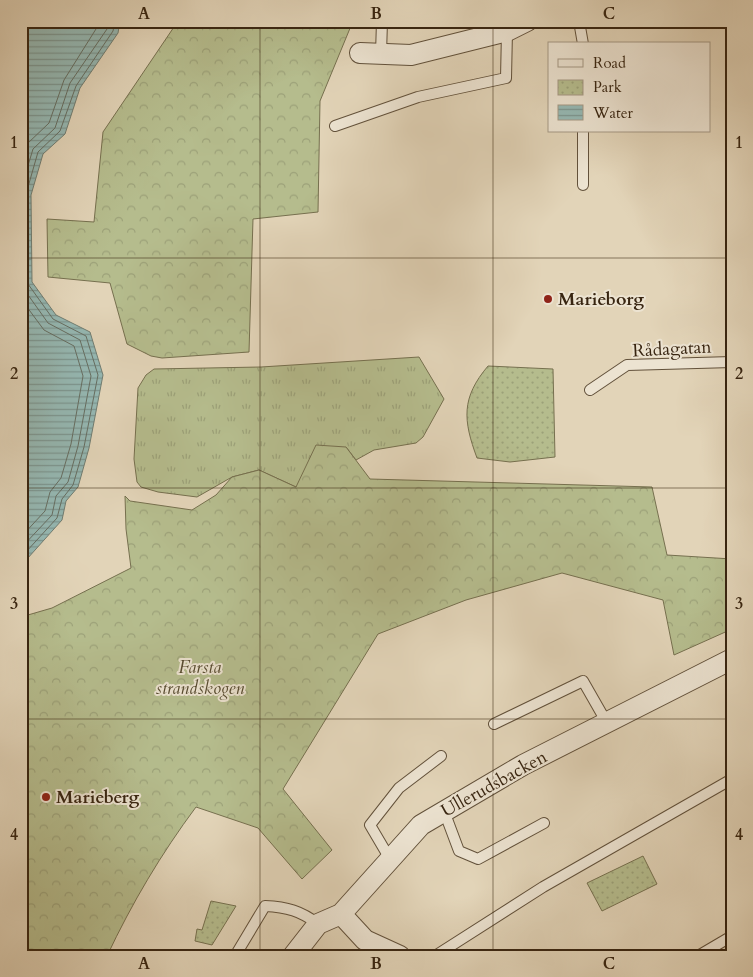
<svg xmlns="http://www.w3.org/2000/svg" width="753" height="977" font-family="Cardo,serif">
<style>
.grass{fill:url(#grass-tufts);stroke:#76704f}
.forest{fill:url(#forest-crowns);stroke:#76704f}
.park{fill:url(#park-dots);stroke:#76704f}
.water{fill:url(#water-rules);stroke:#707d72}
.lines{fill:none;stroke-linecap:round;stroke-linejoin:round}
.shore{stroke:#666e62;stroke-width:1}
.service-casing{stroke:#62513b;stroke-width:12}
.minor-casing{stroke:#62513b;stroke-width:22}
.service{stroke:#ece3d1;stroke-width:10}
.minor{stroke:#ece3d1;stroke-width:20}
.grid{fill:none;stroke:#382511;stroke-width:1;stroke-opacity:0.55}
.poi-dot{fill:#8f2418;stroke:#ece3d1;stroke-width:2}
.labels{text-anchor:middle;dominant-baseline:central;stroke-width:4;stroke-linejoin:round;paint-order:stroke}
.poi-label{font-size:18px;font-weight:bold;fill:#382511;stroke:#ece3d1;text-anchor:start}
.street-label{font-size:18px;fill:#382511;stroke:#ece3d1}
.park-label{font-size:18px;font-style:italic;fill:#574b30;stroke:#ece3d1}
.neatline{fill:none;stroke:#382511;stroke-width:2}
.grid-label{font-size:16px;text-anchor:middle;font-weight:bold;fill:#382511}
</style>
<defs>
<pattern id="grass-tufts" width="24" height="20" patternUnits="userSpaceOnUse" patternTransform="scale(1.25)"><rect width="24" height="20" fill="#b5bc8d"/><path d="M3 7l-1-3M5 7V3M7 7l1-3M15 17l-1-3M17 17v-4M19 17l1-3" fill="none" stroke="#9ca179"/></pattern>
<pattern id="forest-crowns" width="20" height="18" patternUnits="userSpaceOnUse" patternTransform="scale(1.25)"><rect width="20" height="18" fill="#b5bc8d"/><path d="M2 6a3 3 0 1 1 6 0M12 15a3 3 0 1 1 6 0" fill="none" stroke="#9ca179"/></pattern>
<pattern id="park-dots" width="8" height="8" patternUnits="userSpaceOnUse" patternTransform="scale(1.25)"><rect width="8" height="8" fill="#b5bc8d"/><path d="M2 2h.1M6 6h.1" fill="none" stroke="#9ca179" stroke-width="1.8" stroke-linecap="round"/></pattern>
<pattern id="water-rules" width="6" height="5" patternUnits="userSpaceOnUse" patternTransform="scale(1.25)"><rect width="6" height="5" fill="#95b8b3"/><path d="M0 2.5h6" fill="none" stroke="#7b9590"/></pattern>
</defs>
<rect width="100%" height="100%" fill="#e2d4b8"/>
<filter id="stains"><feTurbulence type="fractalNoise" baseFrequency=".004" numOctaves="4"/><feColorMatrix values="0 0 0 0 .2 0 0 0 0 .09 0 0 0 0 .02 0 0 0 .5 -.17"/></filter>
<radialGradient id="worn" r=".72"><stop offset=".6" stop-color="#630" stop-opacity="0"/><stop offset="1" stop-color="#630" stop-opacity=".3"/></radialGradient>
<path class="grass" d="M419,357l25,42 -21,38 -7,6 -42,7 -18,10 -10,-13 -50,40 -37,-17 -27,7 -35,20 -39,-5 -17,-5 -4,-5 -3,-23 4,-71 8,-13 8,-6 107,-2z"/>
<path class="forest" d="M178,21h175l-33,80 -2,111 -65,7 -4,133 -87,6 -11,-2 -24,-12 -17,-61 -62,-6 -1,-58 47,3 9,-90z
M316,445l30,2 24,32 282,8 15,68 65,4v70l-58,26 -11,-55 -101,-27 -96,27 -88,34 -95,155 49,61 -30,29 -44,-51 -62,-21c-35,47 -64,96 -89,149h-86v-339l31,-9 79,-40 -5,-39 -1,-33 5,5 62,9 24,-15 16,-18 27,-7 37,17z"/>
<path class="park" d="M488,366l65,3 2,88 -45,5 -33,-4c-14,-38 -16,-60 11,-92z
M643,856l14,28 -55,27 -15,-28z
M211,901l25,5 -24,39 -17,-4 2,-12 5,1z"/>
<path class="water" d="M21,21h99l-2,12 -38,55 -15,46 -22,20 -12,41 1,87 24,33 34,17 13,43 -14,73 -11,39 -12,14 -4,19 -35,39 -6,1z"/>
<g class="lines">
<path class="shore" d="M21,161l6,-17 22,-21 15,-43 37,-59
M21,189l12,-40 22,-21 15,-45 37,-54 2,-8
M21,285l27,38 32,17 11,36 -13,70 -10,36 -12,14 -4,19 -31,33
M21,299l23,31 30,16 9,30 -12,68 -10,34 -11,14 -5,19 -24,26
M21,555l4,-2 32,-35 5,-19 11,-14 11,-38 14,-72 -12,-39 -33,-17 -25,-35 -2,-90 12,-42 22,-21 16,-45 37,-55 2,-10"/>
<g class="service-casing">
<path id="service" d="M579,21l4,23
M381,54l1,-33
M335,126l83,-29 88,-19 1,-47
M583,131v54
M590,390l37,-25 105,-3
M494,724l89,-43 24,42
M444,811l15,40 19,8 66,-36
M390,859l-20,-34 29,-37 42,-32
M235,956l30,-50c22,1 36,5 53,18
M435,956l108,-69 189,-108
M698,956l34,-20"/>
</g>
<g class="minor-casing">
<path id="minor" d="M360,53l51,2 96,-24 20,-10
M341,914l24,26 35,16
M293,956l25,-32 23,-10 80,-89 102,-60 209,-106"/>
</g>
<use href="#service" class="service"/>
<use href="#minor" class="minor"/>
</g>
<path class="grid" d="M260,21v935M493,21v935M21,258h711M21,488h711M21,719h711"/>
<g class="poi-dot">
<circle cx="548" cy="299" r="5"/>
<circle cx="46" cy="797" r="5"/>
</g>
<g class="labels">
<g class="poi-label">
<text x="558" y="299">Marieborg</text>
<text x="56" y="797">Marieberg</text>
</g>
<g class="street-label">
<text transform="translate(672 349) rotate(-3)">Rådagatan</text>
<text transform="translate(494 784) rotate(-29)">Ullerudsbacken</text>
</g>
<g class="park-label">
<text x="200" y="667">Farsta<tspan x="200" dy="21">strandskogen</tspan></text>
</g>
</g>
<rect width="753" height="977" fill="none" stroke="#e2d4b8" stroke-width="55"/>
<rect x="548" y="42" width="162" height="90" fill="#ece3d1" stroke="#a49784"/>
<rect x="558" y="59" width="25" height="8" fill="#ece3d1" stroke="#a49784"/>
<text x="593" y="68" font-size="15" fill="#382511">Road</text>
<rect x="558" y="80" width="25" height="15" fill="url(#park-dots)" stroke="#a49784"/>
<text x="593" y="92" font-size="15" fill="#382511">Park</text>
<rect x="558" y="105" width="25" height="15" fill="url(#water-rules)" stroke="#a49784"/>
<text x="593" y="118" font-size="15" fill="#382511">Water</text>
<rect x="28" y="28" width="698" height="922" class="neatline"/>
<g class="grid-label">
<text x="144" y="19">A</text>
<text x="376" y="19">B</text>
<text x="609" y="19">C</text>
<text x="14" y="148">1</text>
<text x="739" y="148">1</text>
<text x="14" y="379">2</text>
<text x="739" y="379">2</text>
<text x="14" y="609">3</text>
<text x="739" y="609">3</text>
<text x="14" y="840">4</text>
<text x="739" y="840">4</text>
<text x="144" y="969">A</text>
<text x="376" y="969">B</text>
<text x="609" y="969">C</text>
</g>
<rect width="100%" height="100%" filter="url(#stains)"/>
<rect width="100%" height="100%" fill="url(#worn)"/>
</svg>
